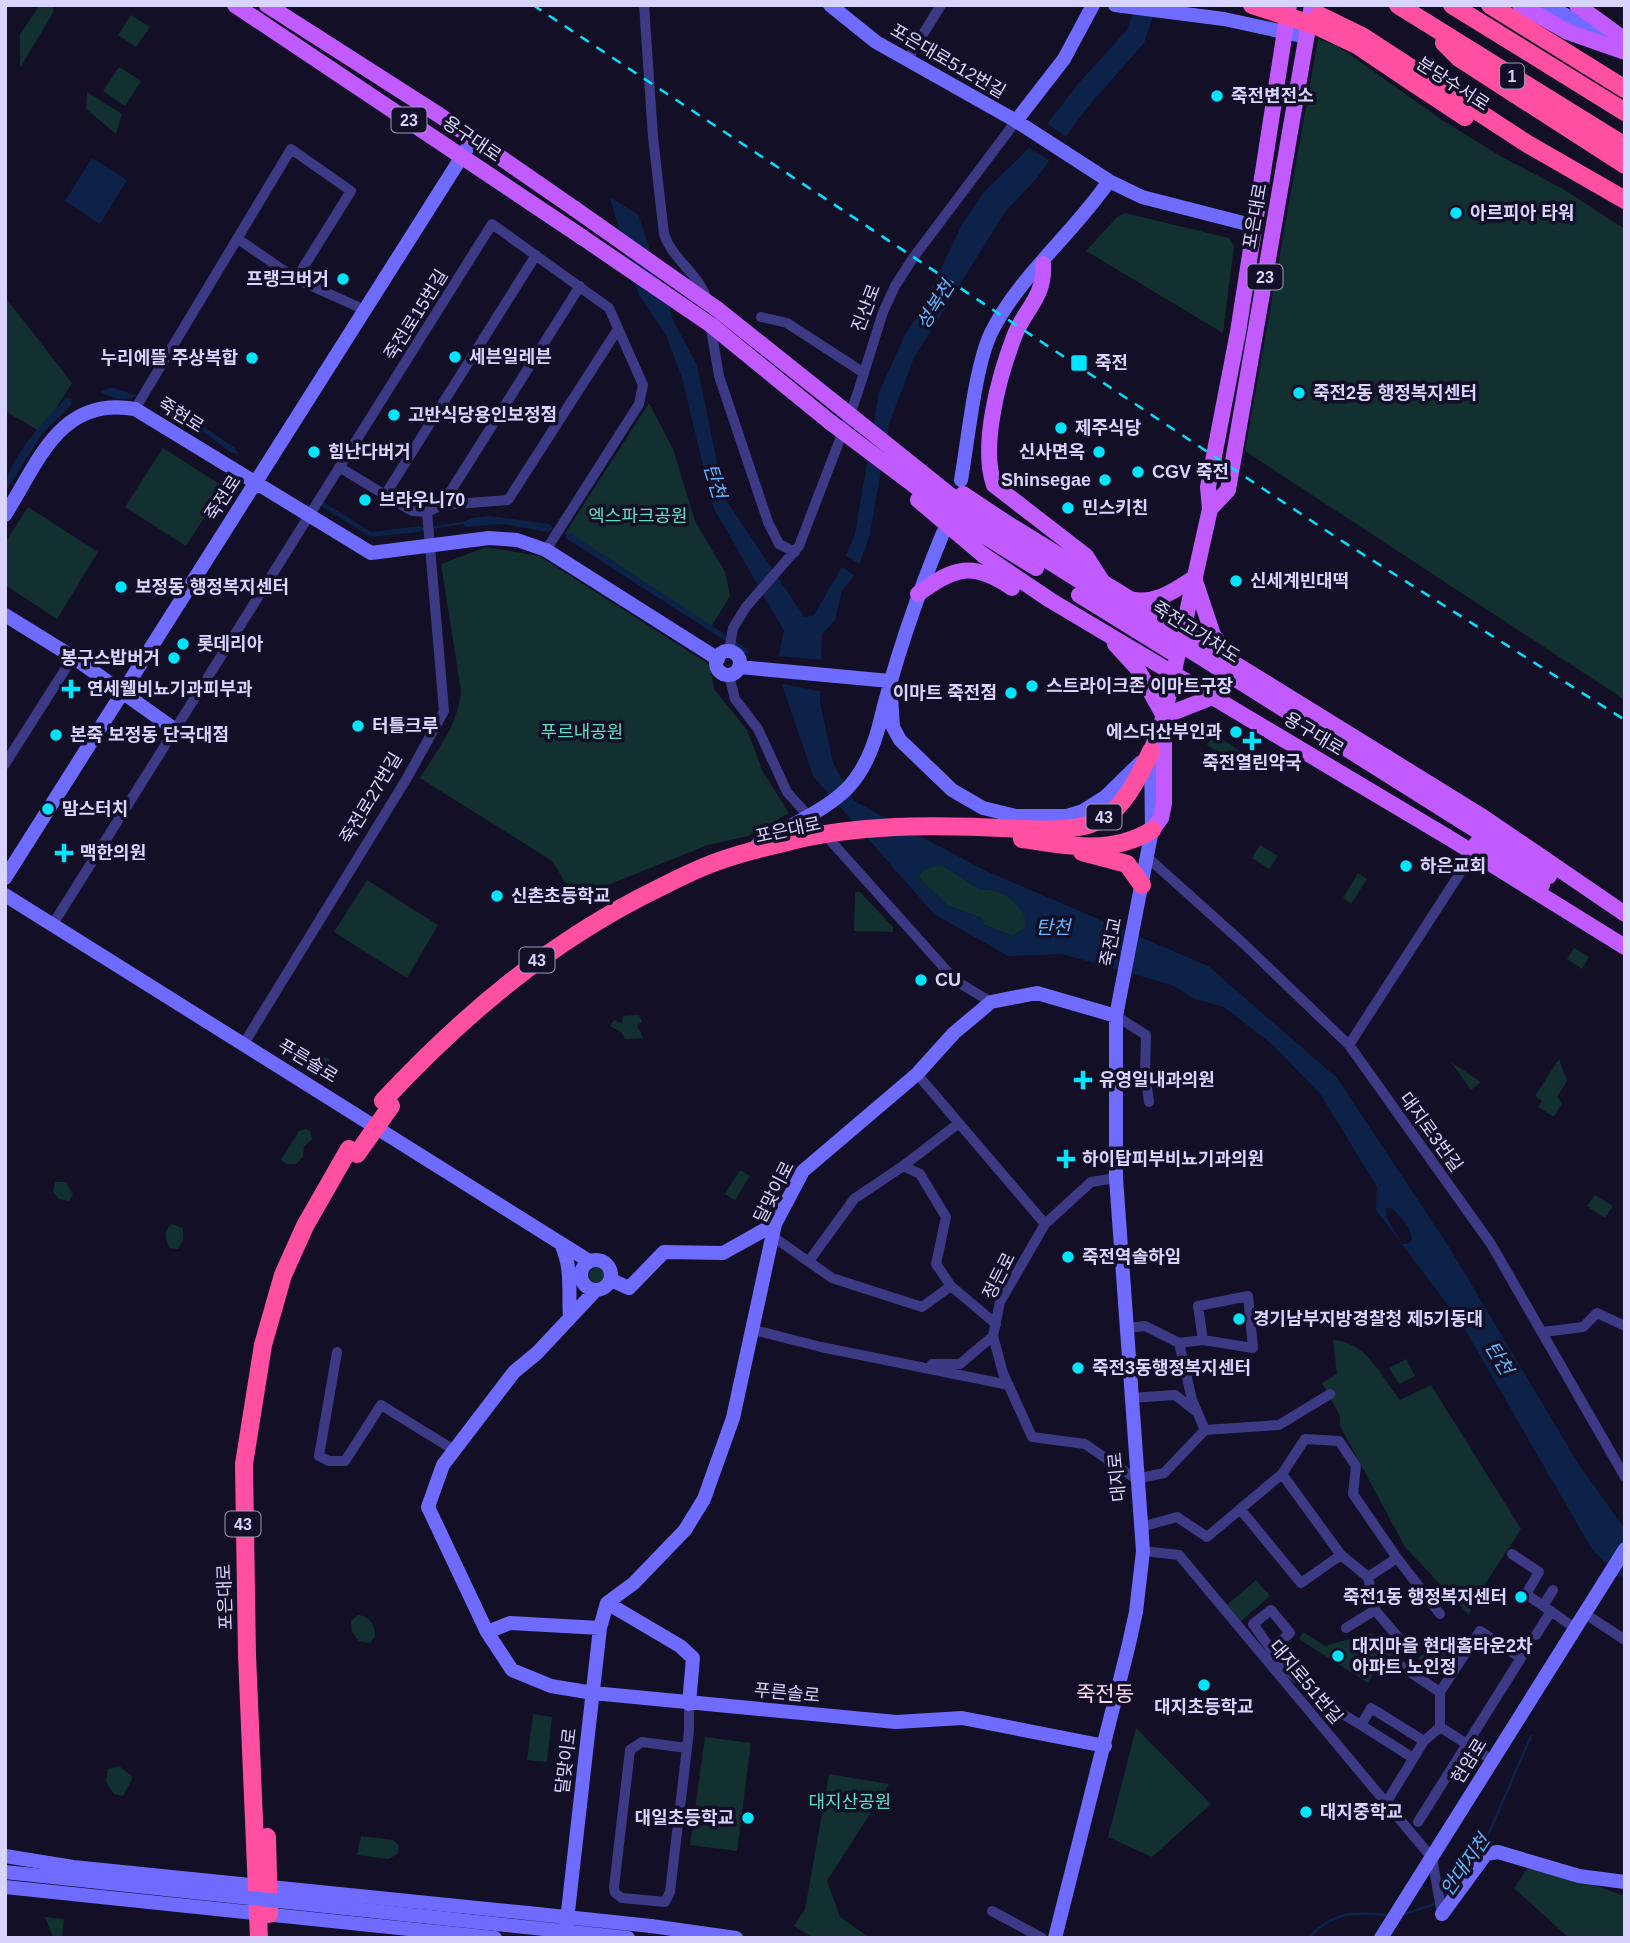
<svg xmlns="http://www.w3.org/2000/svg" width="1630" height="1943" font-family="Helvetica,'Noto Sans KR',sans-serif">
<style>
.green{fill:#12302f}
.water{fill:#0c2248;fill-rule:evenodd}
.pier{fill:#130f26}
.lines{fill:none;stroke-linecap:round;stroke-linejoin:round}
.stream{stroke:#0c2248;stroke-width:2.5}
.street{stroke:#3d3a85;stroke-width:10}
.secondary{stroke:#6f6bff;stroke-width:14}
.primary{stroke:#c25bff;stroke-width:16}
.highway{stroke:#ff4fa3;stroke-width:18}
.rail{stroke:#00e5ff;stroke-width:2.5;stroke-dasharray:10 9;stroke-linecap:butt}
.secondary-bridge{stroke:#6f6bff;stroke-width:14}
.primary-bridge{stroke:#c25bff;stroke-width:16}
.highway-bridge{stroke:#ff4fa3;stroke-width:18}
.poi-dot{fill:#00e5ff;stroke:#130f26;stroke-width:2.5}
.labels{text-anchor:middle;dominant-baseline:central;stroke-width:7;stroke-linejoin:round;paint-order:stroke}
.shield{fill:#130f26;stroke:#9e99be;stroke-width:2}
.shield-label{font-size:16px;font-weight:bold;fill:#d9d4ff}
.street-label{font-size:18px;fill:#d9d4ff;stroke:#130f26}
.poi-label{font-size:18px;font-weight:bold;fill:#d9d4ff;stroke:#130f26;text-anchor:start}
.park-label{font-size:18px;fill:#5fe0c0;stroke:#130f26}
.water-label{font-size:19px;font-style:italic;fill:#62b6ff;stroke:#130f26}
.quarter-label{font-size:21px;fill:#ffd6f0;stroke:#130f26}
</style>
<rect width="100%" height="100%" fill="#130f26"/>
<path class="green" d="M40,5h12l2,6 -34,57v-34z
M131,15l19,12 -14,20 -18,-12z
M1318,39l21,8 103,73 60,37 61,32 62,40v471l-380,-249z
M119,67l22,14 -16,25 -22,-15z
M87,92l35,22 -6,20 -30,-25z
M1125,213l104,25 5,8 -11,87 -137,-82 31,-34z
M5,297l67,86 -31,49 -36,-21z
M649,403l24,46 22,72 30,51 5,24 -19,31 -145,-95z
M163,448l61,39 -38,59 -61,-39z
M28,507l70,45 -41,67 -52,-34v-42z
M486,547l53,9 171,109 4,24 33,41 16,42 26,41 -41,23 -40,9 -133,53 -23,-37 -132,-83c18,-29 38,-53 41,-87l-20,-127z
M1214,734l26,17 -6,10 -27,-16z
M1260,845l18,11 -9,13 -17,-11z
M935,866h8l38,24c19,-3 34,10 44,25l1,12 -13,9 -29,-11 -3,-7 -34,-13 -29,-28 5,-7z
M1358,873l9,6 -16,25 -8,-6z
M367,880l71,45 -31,53 -73,-46z
M855,892h5l33,35v5l-39,-1z
M1574,948l15,9 -7,12 -15,-10z
M639,1015l3,7 -5,3 6,13 -18,1 -4,-7 -11,-6 4,-6 8,3 1,-7z
M311,1055l19,4 -3,15 -18,-11z
M1559,1059l8,22 -10,16 5,6 -8,14 -16,-10 4,-6 -7,-5z
M1451,1062l30,20 -10,8z
M306,1129l4,2 2,8 -8,8 -1,10 -7,7h-10l-5,-4 18,-29z
M740,1170l10,6 -15,24 -10,-6z
M55,1182h11l7,12 -4,7 -10,-2 -6,-7z
M1595,1195l18,11 -8,12 -18,-12z
M172,1224l11,4v12l-5,9 -9,-1c-3,-10 -7,-16 3,-24z
M589 1275a8 8 0 1 1 16 0a8 8 0 1 1-16 0Z
M1333,1340c34,2 47,35 67,60l31,-15 90,144 -47,72 -5,14 -64,-68 -65,-121v-10l-18,-33 15,-9z
M1406,1359l9,17 -16,8 -10,-16z
M1256,1580l14,16 -29,25 -14,-16z
M358,1615c12,1 17,10 17,22l-5,6 -11,-2 -7,-9 -1,-11z
M1303,1632l22,14 46,-13 29,17 -14,23 -9,-5 -9,15 -69,-44z
M1448,1635l7,5 -19,30 -18,-12z
M533,1714l19,3 -5,45 -20,-2z
M1136,1728l75,76 -59,53 -44,-20z
M705,1737l46,6 -14,108 -47,-6z
M119,1766l14,11 -10,19 -9,-2 -8,-12 2,-13z
M829,1774l60,10 -62,97 13,36 30,21h-56l-20,-12 11,-17z
M361,1836l32,4 6,6 -2,8 -8,5 -32,-4z
M1531,1863l94,33v42h-56l-55,-50z
M45,1917l19,2 -2,19 -9,-1z"/>
<path class="water" d="M1136,5h21l-13,38 -58,66 -50,70 -31,33 -91,146 -25,66 -19,110 -13,37 -15,20 -7,29 -13,14 -2,68 13,61 21,38 132,70 222,95 129,112 112,169 130,218 46,64v51l-32,-29 -133,-230 -84,-111 1,-23 -56,-92 -48,-50 -49,-38 -29,-8 -23,-14 -110,-31 -54,2 -74,-42 -121,-138 -32,-95 -31,-7 -9,-23 -174,-112 -3,-6h6l176,115 9,13 24,-6 5,-24 -71,-124 -31,-129 -16,-43 -27,-40 -43,-144 15,-18 63,189 23,43 27,132 77,115 3,5 10,-2 25,-43 16,-38 24,-142 27,-59 16,-24 40,-85 22,-32 46,-45 47,-62 50,-55zM935,866h8l38,24c19,-3 34,10 44,26l1,11 -13,9 -29,-11 -2,-7 -35,-13 -29,-28 5,-7zM1386,1208h5c11,9 19,18 21,32l-4,4h-6l-15,-26z
M92,158l35,22 -27,44 -35,-23z
M112,387l25,9c-12,6 -26,2 -37,-4z
M67,397l5,2 -1,6 -29,29 -37,59c0,-33 40,-73 62,-96z
M163,403l9,2 63,43 4,6 -7,-1z
M323,502l48,30 48,-6 7,3 -6,3 -50,5 -49,-31z
M489,516l61,8 4,5 -7,3 -43,-8 -37,3 -6,-4 11,-5z"/>
<path class="pier" d="M595,5h31l-12,128 31,86 -40,-25 -12,-42z
M1044,122l26,17 -17,24 -27,-17z
M843,554l20,12 -6,11 -19,-12z
M744,653l10,1 3,3 10,-2 56,5 1,32 -71,-14z"/>
<g class="lines">
<path class="stream" d="M430,528l32,-5
M1469,1866l16,-24 46,-106
M1442,1898l15,-15
M1401,1915l37,-12
M1308,1938c25,-27 46,-26 80,-23"/>
<path class="street" d="M644,5l9,132 11,97c9,27 37,41 43,67
M907,60l34,-55
M238,239l58,40 69,31
M761,317l26,6 77,50
M710,323l9,53 49,146 11,22 16,8
M135,409l156,-260 60,42 -55,88
M339,467l46,28
M442,505l66,-5 110,-171
M427,512l-15,-1 -27,-16 151,-240
M729,651l4,-23 13,-21 53,-61 58,-151 26,-83 12,-26 18,-28 103,-137
M729,675l6,24 23,30 29,63 169,189 35,21
M5,764l68,-107
M1147,857l97,87 105,101 142,199 134,233
M53,924l439,-700 117,84 34,77 -4,19 -93,146
M1116,1016l30,19 -1,39 4,28
M243,1045l164,-267 37,-67 -17,-199 15,-7 138,-219
M1349,1045l124,-192
M917,1074l128,150
M903,1166l56,-43
M1116,1178l-25,4 -46,42 -45,78 -7,34 10,37 29,64 53,7 51,35 28,-6 41,-43 -13,-30 -13,-57 -34,-17 -17,2
M772,1236l60,42 90,29 29,-21 45,38
M809,1261l45,-62 49,-33 17,8 26,43 -10,47 15,22
M754,1330l67,17 188,38
M1543,1332l40,-5 14,-14 28,13
M1179,1343l24,-3 50,8 -5,-52 -50,10 5,34
M337,1352l-18,104 10,5h16l36,-56 73,45
M932,1364h28l33,-28
M1130,1398l45,-3 22,17
M1205,1430l74,-5 51,-31
M1282,1474l23,-35 34,2 17,25 -3,28 44,64
M1141,1527l36,-10 30,20 75,-63 59,81 -40,28 -61,-74
M1143,1551l36,4 253,303 10,56
M1512,1554l27,18 -13,22 49,34
M1341,1555l27,22 7,33 34,40
M1368,1577l29,-19 43,56
M1543,1606l10,-16
M1584,1613l41,27
M1346,1628l29,-18
M1536,1635l15,-24
M1273,1648l17,-15 -19,-23 -18,14 30,42 46,40 32,19
M1399,1665l41,27
M687,1748l-45,-6 -12,8 -16,137 1,6 7,5 43,4 5,-10 19,-161v-27
M1413,1758l-52,-33 10,-17 53,33
M1386,1803l38,-62 16,-14 52,33
M1418,1822l103,-164 -41,-27 -40,61v35
M992,1911l50,27"/>
<path class="secondary" d="M830,5l46,37 140,79 93,60 33,16 113,29
M1115,5l109,14 83,18
M1547,5l76,41
M1016,121l48,-62 29,-54
M961,480c7,-39 14,-114 30,-147 28,-57 82,-99 118,-152
M5,515c34,-54 55,-119 130,-106l236,144 118,-15 28,2 29,10 172,109
M5,615l68,42 101,72
M716 663a12 12 0 1 1 24 0a12 12 0 1 1-24 0Z
M739,667l151,14
M890,681l3,46 7,13 52,50 31,18 33,8h51l16,-5 22,-14 36,-35
M879,726c16,-67 38,-130 64,-193
M757,845l32,-18
M5,878l468,-739
M5,895l584,366
M561,1244c12,25 7,47 9,74
M581 1275a15 15 0 1 1 30 0a15 15 0 1 1-30 0Z
M611,1280l18,8 35,-36 59,1 52,-29
M596,1290l-59,63 -23,19 -71,93 -15,42 59,125 25,38 39,16 42,7 303,29 66,-4 143,28
M607,1603l73,43 13,12 -4,46
M487,1632l23,-9 90,5
M5,1856l68,11 455,46
M5,1887l490,51
M1442,1914l44,-60 12,-2 81,24 46,6
M651,1926l85,12
M566,1929l34,-301 7,-25 27,-20 51,-53 19,-31 29,-81 42,-194 28,-53 114,-97 37,-41 37,-31 46,-9 79,23
M1055,1938l73,-290 8,-36 7,-61 -27,-373v-162l36,-186 -1,-78
M1381,1938l244,-389"/>
<path class="primary" d="M235,5l347,232
M267,5l172,110 136,94
M1520,5l48,27 57,20
M1577,5l48,35
M1043,264c2,34 -18,44 -29,73 -15,39 -34,109 -20,148l92,71 16,25
M717,309l118,94
M711,325l119,97
M1210,509l18,-19 84,-485
M1002,520l481,297 142,97
M983,555l67,45 401,239 174,108
M918,594c36,-27 55,-33 94,-6
M1130,599c25,6 44,-8 64,-21l19,57 18,23
M1115,644l22,24 27,48v88l-3,14 -9,12
M1164,716l51,-20
M1151,751l13,-35 46,-207 -2,-22 30,-155 51,-327"/>
<path class="highway" d="M1398,5l227,141
M1452,5l173,107
M1490,5l135,84
M1319,15l43,21 164,107 99,57
M1444,43l15,15 166,107
M1415,84l50,33
M1024,829c78,4 95,-9 127,-78
M1022,839c43,7 91,16 130,-9
M1082,852l45,12 15,21
M383,1101c81,-87 169,-161 276,-213 20,-10 41,-21 63,-28 25,-9 51,-14 77,-21
M267,1837l2,77
M259,1938l-12,-283 -3,-191 19,-119 20,-70 22,-49 44,-77"/>
<path class="rail" d="M533,5l809,536 283,179"/>
<path class="secondary-bridge" d="M789,827c52,-28 74,-42 90,-101
M5,1872l623,66
M528,1913l123,13"/>
<path class="primary-bridge" d="M575,209l142,100
M582,237l129,88
M835,403l140,112 574,361
M830,422l137,103 69,43
M963,494l39,26
M918,500l65,55
M1079,595l97,60
M1476,844l66,41"/>
<path class="highway-bridge" d="M1252,5l65,21 40,19 58,39
M799,839c73,-16 150,-14 225,-10
M357,1154l34,-48"/>
</g>
<g class="poi-dot">
<circle cx="1217" cy="96" r="7"/>
<circle cx="1456" cy="213" r="7"/>
<circle cx="343" cy="279" r="7"/>
<circle cx="455" cy="357" r="7"/>
<circle cx="252" cy="358" r="7"/>
<rect x="1070" y="354" width="18" height="18" rx="3.5"/>
<circle cx="1299" cy="393" r="7"/>
<circle cx="394" cy="415" r="7"/>
<circle cx="1061" cy="428" r="7"/>
<circle cx="314" cy="452" r="7"/>
<circle cx="1099" cy="452" r="7"/>
<circle cx="1138" cy="472" r="7"/>
<circle cx="1105" cy="480" r="7"/>
<circle cx="365" cy="500" r="7"/>
<circle cx="1068" cy="508" r="7"/>
<circle cx="1236" cy="581" r="7"/>
<circle cx="121" cy="587" r="7"/>
<circle cx="183" cy="644" r="7"/>
<circle cx="174" cy="658" r="7"/>
<circle cx="1032" cy="686" r="7"/>
<path d="M67.5 678.5h7v7h7v7h-7v7h-7v-7h-7v-7h7z"/>
<circle cx="1011" cy="693" r="7"/>
<circle cx="358" cy="726" r="7"/>
<circle cx="1236" cy="732" r="7"/>
<circle cx="56" cy="735" r="7"/>
<path d="M1248.5 730.5h7v7h7v7h-7v7h-7v-7h-7v-7h7z"/>
<circle cx="48" cy="809" r="7"/>
<path d="M60.5 842.5h7v7h7v7h-7v7h-7v-7h-7v-7h7z"/>
<circle cx="1406" cy="866" r="7"/>
<circle cx="497" cy="896" r="7"/>
<circle cx="921" cy="980" r="7"/>
<path d="M1079.5 1069.5h7v7h7v7h-7v7h-7v-7h-7v-7h7z"/>
<path d="M1062.5 1148.5h7v7h7v7h-7v7h-7v-7h-7v-7h7z"/>
<circle cx="1068" cy="1257" r="7"/>
<circle cx="1239" cy="1319" r="7"/>
<circle cx="1078" cy="1368" r="7"/>
<circle cx="1521" cy="1597" r="7"/>
<circle cx="1338" cy="1656" r="7"/>
<circle cx="1204" cy="1685" r="7"/>
<circle cx="1306" cy="1812" r="7"/>
<circle cx="748" cy="1818" r="7"/>
</g>
<g class="labels">
<g class="shield">
<rect x="1500" y="63.5" width="24" height="25" rx="5"/>
<rect x="391.5" y="107.5" width="35" height="25" rx="5"/>
<rect x="1247.5" y="264.5" width="35" height="25" rx="5"/>
<rect x="1086.5" y="804.5" width="35" height="25" rx="5"/>
<rect x="519.5" y="947.5" width="35" height="25" rx="5"/>
<rect x="225.5" y="1511.5" width="35" height="25" rx="5"/>
</g>
<g class="shield-label">
<text x="1512" y="76">1</text>
<text x="409" y="120">23</text>
<text x="1265" y="277">23</text>
<text x="1104" y="817">43</text>
<text x="537" y="960">43</text>
<text x="243" y="1524">43</text>
</g>
<g class="street-label">
<text transform="translate(948 61) rotate(30)">포은대로512번길</text>
<text transform="translate(1453 84) rotate(33)">분당수서로</text>
<text transform="translate(472 139) rotate(34)">용구대로</text>
<text transform="translate(1255 216) rotate(-80)">포은대로</text>
<text transform="translate(866 308) rotate(-69)">진산로</text>
<text transform="translate(416 315) rotate(-58)">죽전로15번길</text>
<text transform="translate(181 415) rotate(32)">죽현로</text>
<text transform="translate(223 498) rotate(-57)">죽전로</text>
<text transform="translate(1196 632) rotate(32)">죽전고가차도</text>
<text transform="translate(1314 734) rotate(31)">용구대로</text>
<text transform="translate(371 798) rotate(-59)">죽전로27번길</text>
<text transform="translate(788 830) rotate(-12)">포은대로</text>
<text transform="translate(1111 942) rotate(-79)">죽전교</text>
<text transform="translate(308 1061) rotate(31)">푸른솔로</text>
<text transform="translate(1431 1132) rotate(54)">대지로3번길</text>
<text transform="translate(774 1192) rotate(-63)">달맞이로</text>
<text transform="translate(999 1276) rotate(-63)">정든로</text>
<text transform="translate(1117 1477) rotate(-95)">대지로</text>
<text transform="translate(225 1597) rotate(-92)">포은대로</text>
<text transform="translate(1306 1682) rotate(50)">대지로51번길</text>
<text transform="translate(787 1693) rotate(5)">푸른솔로</text>
<text transform="translate(566 1761) rotate(-83)">달맞이로</text>
<text transform="translate(1469 1761) rotate(-58)">현암로</text>
</g>
<g class="poi-label">
<text x="1231" y="96">죽전변전소</text>
<text x="1470" y="213">아르피아 타워</text>
<text x="329" y="279" text-anchor="end">프랭크버거</text>
<text x="469" y="357">세븐일레븐</text>
<text x="238" y="358" text-anchor="end">누리에뜰 주상복합</text>
<text x="1095" y="363">죽전</text>
<text x="1313" y="393">죽전2동 행정복지센터</text>
<text x="408" y="415">고반식당용인보정점</text>
<text x="1075" y="428">제주식당</text>
<text x="328" y="452">힘난다버거</text>
<text x="1085" y="452" text-anchor="end">신사면옥</text>
<text x="1152" y="472">CGV 죽전</text>
<text x="1091" y="480" text-anchor="end">Shinsegae</text>
<text x="379" y="500">브라우니70</text>
<text x="1082" y="508">민스키친</text>
<text x="1250" y="581">신세계빈대떡</text>
<text x="135" y="587">보정동 행정복지센터</text>
<text x="197" y="644">롯데리아</text>
<text x="160" y="658" text-anchor="end">봉구스밥버거</text>
<text x="1046" y="686">스트라이크존 이마트구장</text>
<text x="87" y="689">연세웰비뇨기과피부과</text>
<text x="997" y="693" text-anchor="end">이마트 죽전점</text>
<text x="372" y="726">터틀크루</text>
<text x="1222" y="732" text-anchor="end">에스더산부인과</text>
<text x="70" y="735">본죽 보정동 단국대점</text>
<text x="1252" y="763" text-anchor="middle">죽전열린약국</text>
<text x="62" y="809">맘스터치</text>
<text x="80" y="853">맥한의원</text>
<text x="1420" y="866">하은교회</text>
<text x="511" y="896">신촌초등학교</text>
<text x="935" y="980">CU</text>
<text x="1099" y="1080">유영일내과의원</text>
<text x="1082" y="1159">하이탑피부비뇨기과의원</text>
<text x="1082" y="1257">죽전역솔하임</text>
<text x="1253" y="1319">경기남부지방경찰청 제5기동대</text>
<text x="1092" y="1368">죽전3동행정복지센터</text>
<text x="1507" y="1597" text-anchor="end">죽전1동 행정복지센터</text>
<text x="1352" y="1646">대지마을 현대홈타운2차<tspan x="1352" dy="21">아파트 노인정</tspan></text>
<text x="1204" y="1707" text-anchor="middle">대지초등학교</text>
<text x="1320" y="1812">대지중학교</text>
<text x="734" y="1818" text-anchor="end">대일초등학교</text>
</g>
<g class="park-label">
<text x="638" y="516">엑스파크공원</text>
<text x="582" y="732">푸르내공원</text>
<text x="850" y="1802">대지산공원</text>
</g>
<g class="water-label">
<text transform="translate(935 305) rotate(-58)">성복천</text>
<text transform="translate(715 481) rotate(73)">탄천</text>
<text x="1053" y="927">탄천</text>
<text transform="translate(1499 1358) rotate(59)">탄천</text>
<text transform="translate(1465 1865) rotate(-55)">안대지천</text>
</g>
<g class="quarter-label">
<text x="1105" y="1693">죽전동</text>
</g>
</g>
<rect width="1630" height="1943" fill="none" stroke="#d9d4ff" stroke-width="14"/>
</svg>
